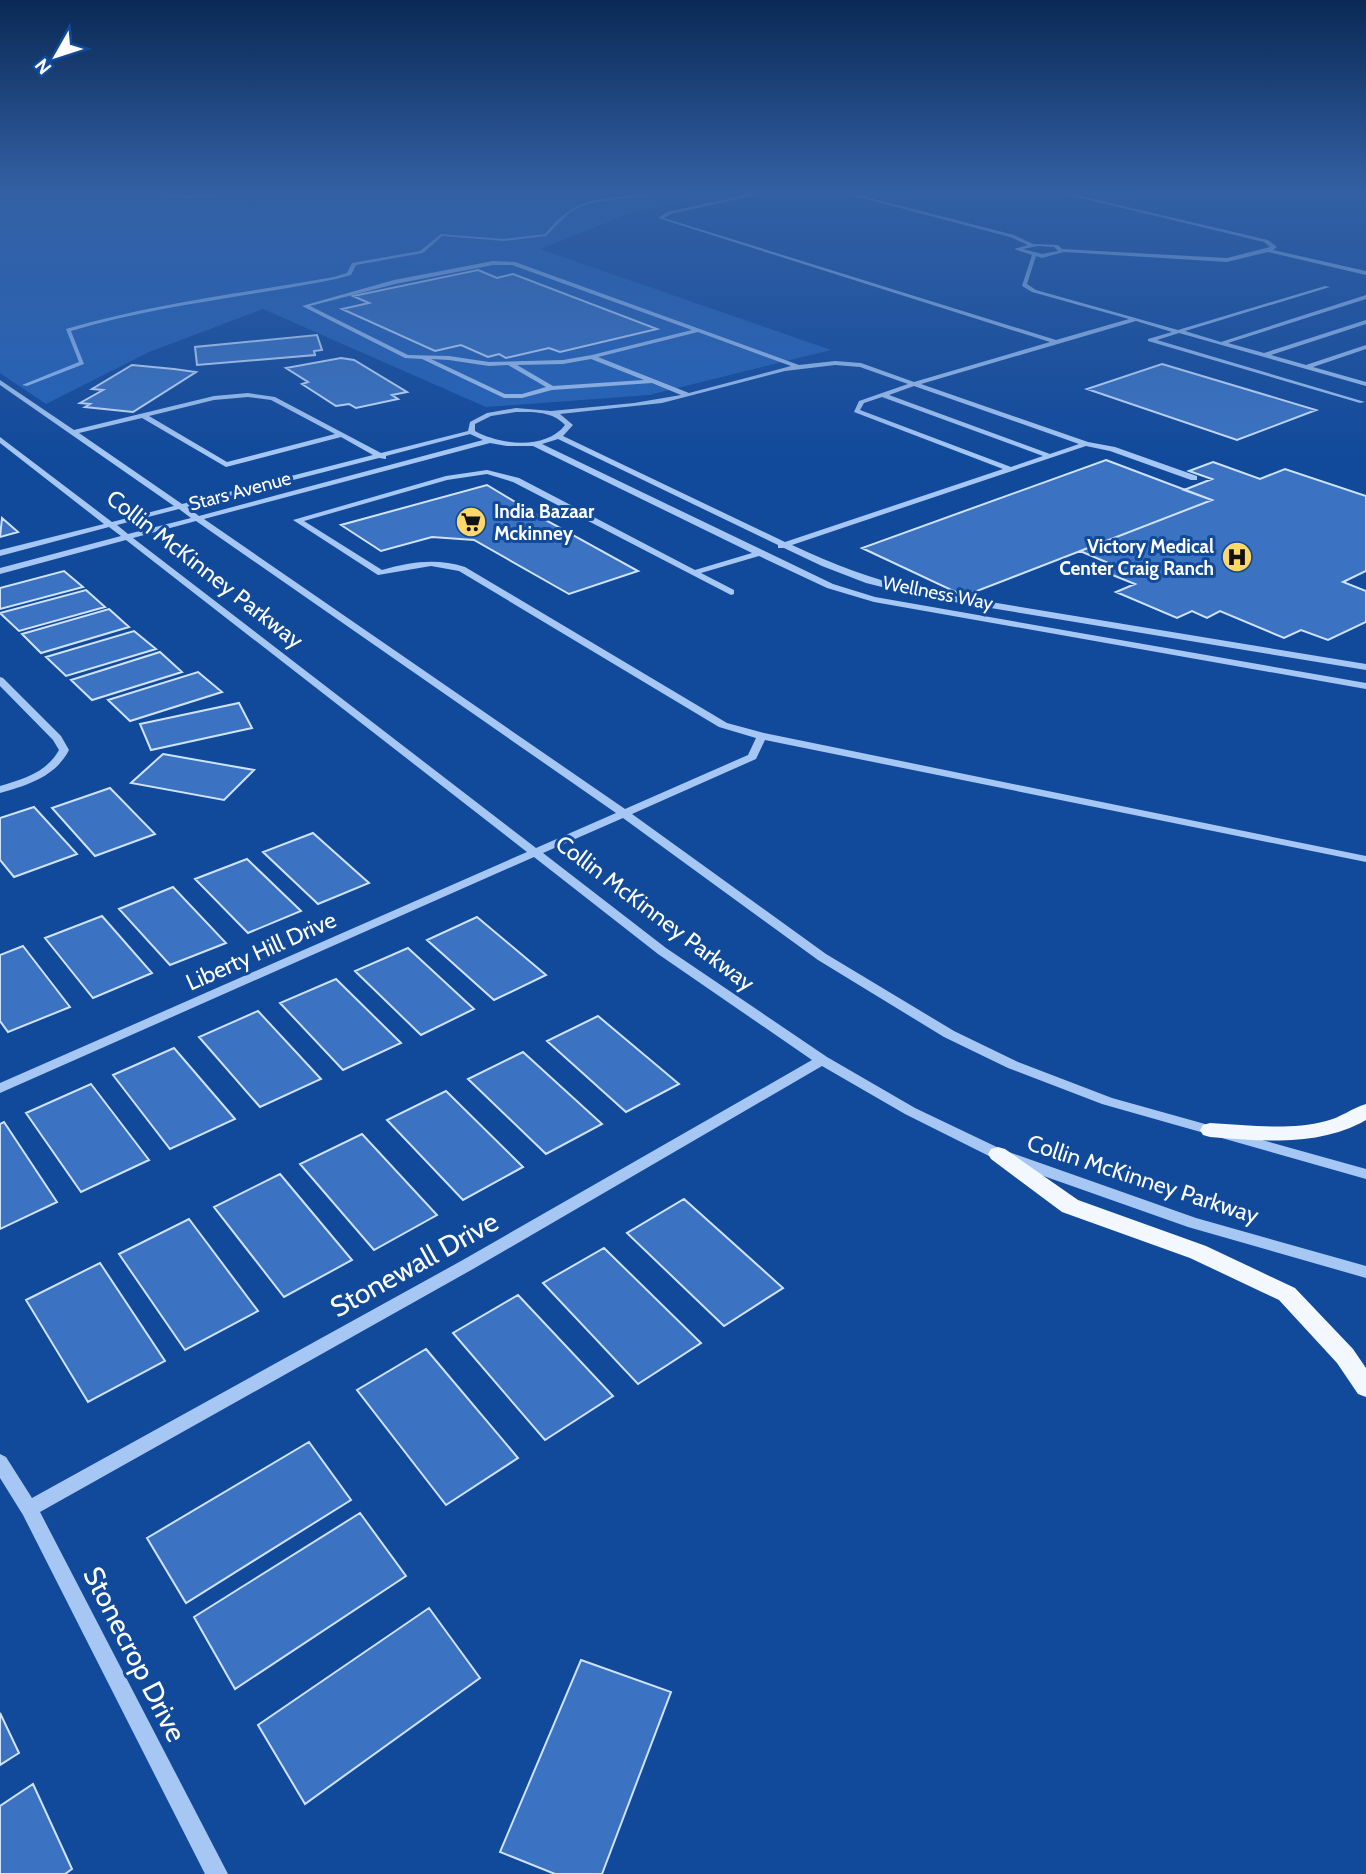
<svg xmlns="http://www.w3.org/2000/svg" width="1366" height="1874" font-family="Cabin,sans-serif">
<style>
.green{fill:#2563b9}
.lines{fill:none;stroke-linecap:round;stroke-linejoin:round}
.stream{fill:#98c1f7;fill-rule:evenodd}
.building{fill:#3b73c2;stroke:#cfe2fe;stroke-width:2}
.minor{fill:#a6c7f4;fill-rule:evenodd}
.major{fill:#f3f7ff;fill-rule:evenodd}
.labels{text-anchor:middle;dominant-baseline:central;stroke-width:6;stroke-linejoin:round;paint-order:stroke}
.far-street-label{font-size:19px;fill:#fff;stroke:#124a9b}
.far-poi-label{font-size:19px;font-weight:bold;fill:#fff;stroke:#124a9b;text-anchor:start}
.street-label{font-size:23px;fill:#fff;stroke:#124a9b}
.near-street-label{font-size:28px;fill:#fff;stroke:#124a9b}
</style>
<rect width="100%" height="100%" fill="#124a9b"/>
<path class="green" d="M0,193h722l-96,22 -86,34 291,101 -182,45 -163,12 -223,-98 -114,43 -103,52 -46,-31z"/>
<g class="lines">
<path class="stream" d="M639,193h6l5,3 -47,5 -22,5 -12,7 -23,23 -42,5 -62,-5 -19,17 -67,12 -5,10 -15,4c-89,18 -178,26 -265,52l13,33 -57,22 -5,-1 57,-23 -13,-33c88,-26 178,-36 268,-52l13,-4 5,-10 68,-12 21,-17 63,5 41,-5c31,-38 52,-35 98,-39z"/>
</g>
<path class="building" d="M478,270l19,8 16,-4 144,55 -97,23 -11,-4 -43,10 -7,-4 -11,3 -27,-12 -26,6 -93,-42 27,-6 -16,-7z
M317,335l5,15 -8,1 1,4 -118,10 -2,-18z
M341,358l13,2 53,32 -15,3 6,4 -42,9 -7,-4 -13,2 -34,-22 6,-2 -22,-14z
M1162,364l154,46 -79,30 -150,-51z
M132,365l42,4 22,3 -63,40 -48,-5 5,-3 -10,-1 23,-13 -11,-1z
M1106,460l106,40 -248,96 -102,-48z
M1213,462l47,17 25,-10 81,27v75l-23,11 23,9v31l-38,18 -27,-10 -17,8 -64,-27 -13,7 -15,-7 -15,7 -61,-26 19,-8 -35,-14 13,-5 -33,-14 132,-51 -28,-10 28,-11 -23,-8z
M487,485l53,32 98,54 -69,23 -95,-54 -42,-3 -51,14 -40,-26z
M2,518l16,14 -18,5z
M64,571l19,16 -83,22v-21z
M86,590l19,17 -86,24 -19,-18z
M109,609l20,18 -88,26 -19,-19z
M134,631l22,18 -90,27 -20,-19z
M160,652l22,20 -90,28 -21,-20z
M198,672l24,20 -92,29 -22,-21z
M239,703l13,25 -101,22 -11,-26z
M163,754l91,16 -30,30 -93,-17z
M110,788l45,46 -60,22 -43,-48z
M34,807l43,47 -63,23 -14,-17v-42z
M313,833l56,50 -51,21 -55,-52z
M247,859l54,52 -53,22 -53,-54z
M173,887l53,56 -56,22 -51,-56z
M102,916l50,57 -59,25 -48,-60z
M477,917l69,58 -52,25 -67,-60z
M23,946l47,61 -62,25 -8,-11v-66z
M408,948l66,61 -53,26 -66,-64z
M336,979l65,64 -58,27 -63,-67z
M258,1011l63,68 -61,28 -61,-70z
M598,1016l81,68 -53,28 -79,-71z
M174,1048l61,71 -65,30 -57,-74z
M523,1052l79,72 -56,30 -78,-75z
M91,1084l58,76 -68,32 -55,-79z
M446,1091l77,76 -60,33 -76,-80z
M4,1122l53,80 -57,27v-105z
M362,1134l75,81 -63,35 -74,-86z
M280,1174l72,86 -68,37 -70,-90z
M684,1199l99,89 -59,38 -97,-93z
M189,1219l69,92 -73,39 -66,-96z
M604,1248l97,95 -63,41 -95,-101z
M100,1263l65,98 -77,41 -62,-102z
M518,1295l95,101 -68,44 -92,-107z
M426,1349l92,109 -72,47 -89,-115z
M309,1442l42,58 -165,103 -39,-65z
M360,1513l46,63 -171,113 -41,-72z
M429,1608l51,70 -175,126 -47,-79z
M581,1660l90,32 -69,182h-47l-55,-22z
M0,1713l19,40 -19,12z
M33,1784l39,85 -7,5h-65v-68z"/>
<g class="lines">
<path class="minor" d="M140,193l46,3 61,-3 -61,5z
M755,193h9l-93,21 -7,4 392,122 73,-21 -97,-27 -10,-6 10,-31 -18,-6 14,-4 -18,-8 -167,-44h8l163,42 19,9 25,1 4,4 165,9 43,-11 -6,-5 -204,-49h8l200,47 9,7 -4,3 93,21v4l-98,-23 -41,10 -163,-10 -22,6 -6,-2 -9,28 9,6 142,40 147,-44 5,1 -145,44 36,11 145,-47v4l-138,44 36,10 102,-33v4l-95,31 35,10 60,-20v4l-53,18 53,15v4l-187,-53 -22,7 208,62 -5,1 -212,-62v-2l24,-7 -36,-11 -215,63 167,58 27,5 82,29v4h-6l-81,-29 -24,-5 -294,99c43,20 80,34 126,45l448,74v6l-448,-74 -52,-13 -44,-17 -38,-18h-6v-3l-220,-106 -16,5 291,140 42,13 491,86v6l-492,-87 -47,-14 -68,-32 -58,17 33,17v4l-3,1 -218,-113 -26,-8 -40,6 -143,41 78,49c29,-8 54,-12 83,-3l262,156 37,10 602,123v6l-601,-122 -9,19 -124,55 194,140 128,77 64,31 94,36 254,71v10l-264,-75 -94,-36 -64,-31 -126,-77 -195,-142 -80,35 123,95 161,109 88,51 88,42 193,68 170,48v12l-178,-51 -195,-69 -88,-44 -83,-48 -349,203 -433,243 188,362h-23l-182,-359 -23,-37v-24l6,3 26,41 429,-237 351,-201 -154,-106 -124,-97 -534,236v-10l527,-231 -401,-312 -126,34v-6l121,-32 -12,-9 -109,29v-6l104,-26 -104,-81v-6l112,85 62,-16 -174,-121v-5l74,50 140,-34 34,-3 27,4 106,56 87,-22 2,-9 17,-9 29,-5 35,3 83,-8 47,-8 -29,-12 -100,7 -30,8h-18l-82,-39 -17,-1 -103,-52 92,-26 99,-19 22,1 284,103 36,-4 26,2 53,19 136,-40 -392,-124 9,-6zM1038,246l16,1 4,4 -16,3 -19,-5zM493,265h19l180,65 -100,25 -29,5 -74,2 -40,-6 -41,-1 -98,-49 85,-22zM698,332l93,34 -102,27 -91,-36zM431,359l18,1 40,6 19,-1 38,22 -24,7h-17zM591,359l53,21 -91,6 -36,-21 46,-1zM835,365l25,2 48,17 -49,17 -5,11 149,57 -218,73 -222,-106 10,-11 -13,-11 102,-11 123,-32zM914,386l165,58 -29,10 -161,-59zM248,397l23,3 64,34 -108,28 -78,-46 65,-16zM882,397l161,59 -32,11 -151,-57 4,-7zM516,412c18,0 36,-1 49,13 -19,25 -65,20 -90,6v-7l16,-8zM142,418l84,49 115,-30 32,18 -191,49 -103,-71zM470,434l13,6 -284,76 -12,-9 192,-49 7,1v-3zM490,443l17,3h26l219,107 -57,17 -176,-92 -32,-8 -41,6 -153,44 85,55 53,-9 28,5 260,156 37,11 -8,17 -123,54 -421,-290zM179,509l12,9 -63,16 -11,-9zM196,521l420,292 -80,35 -403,-310z
M0,677l3,1 58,58 8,14c-14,27 -41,35 -69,43v-7c23,-7 46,-13 59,-36l-6,-10 -53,-54z"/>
<path class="major" d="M1366,1104v16c-47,27 -104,21 -156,17l-7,-2 -3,-5 3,-5 7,-2c38,2 78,8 116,-2 14,-3 26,-13 40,-17z
M998,1147l7,2 73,51 128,46 89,42 58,61 13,19v29l-8,-3 -21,-31 -58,-63 -89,-42 -128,-46 -71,-53 -3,-5 3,-5z"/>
</g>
<linearGradient id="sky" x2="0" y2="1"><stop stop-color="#0a2955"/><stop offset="0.42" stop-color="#3360a4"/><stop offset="1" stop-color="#3360a4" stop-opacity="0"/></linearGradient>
<rect width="1366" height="455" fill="url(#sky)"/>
<defs>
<g id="supermarket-disc" transform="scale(1.575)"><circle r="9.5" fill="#ffd869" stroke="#124a9b"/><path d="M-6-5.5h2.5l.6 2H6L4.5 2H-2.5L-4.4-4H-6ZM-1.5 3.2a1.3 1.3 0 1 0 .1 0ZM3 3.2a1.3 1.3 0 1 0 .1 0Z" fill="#111"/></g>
<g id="hospital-disc" transform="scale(1.575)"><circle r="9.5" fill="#ffd869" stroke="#124a9b"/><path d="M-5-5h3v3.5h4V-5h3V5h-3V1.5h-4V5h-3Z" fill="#111"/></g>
</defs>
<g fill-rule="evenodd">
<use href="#supermarket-disc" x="471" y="522"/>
<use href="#hospital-disc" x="1237" y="557"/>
</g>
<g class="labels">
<g class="far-street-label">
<text transform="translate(240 491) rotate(-15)">Stars Avenue</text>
<text transform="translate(938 593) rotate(11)">Wellness Way</text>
</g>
<g class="far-poi-label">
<text x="494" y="511">India Bazaar<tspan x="494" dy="22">Mckinney</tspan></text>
<text x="1214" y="546" text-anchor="end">Victory Medical<tspan x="1214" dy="22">Center Craig Ranch</tspan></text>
</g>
<g class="street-label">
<text transform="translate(205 569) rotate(38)">Collin McKinney Parkway</text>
<text transform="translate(655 913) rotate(37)">Collin McKinney Parkway</text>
<text transform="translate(261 951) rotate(-24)">Liberty Hill Drive</text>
<text transform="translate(1143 1179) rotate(18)">Collin McKinney Parkway</text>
</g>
<g class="near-street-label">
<text transform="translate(414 1264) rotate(-29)">Stonewall Drive</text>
<text transform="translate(135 1654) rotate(63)">Stonecrop Drive</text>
</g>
</g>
<g transform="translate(56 56) rotate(231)" stroke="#124a9b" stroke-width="5" paint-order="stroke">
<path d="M0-5L12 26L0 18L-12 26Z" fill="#ffffff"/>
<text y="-10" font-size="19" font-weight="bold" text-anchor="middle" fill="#ffffff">N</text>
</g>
</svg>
